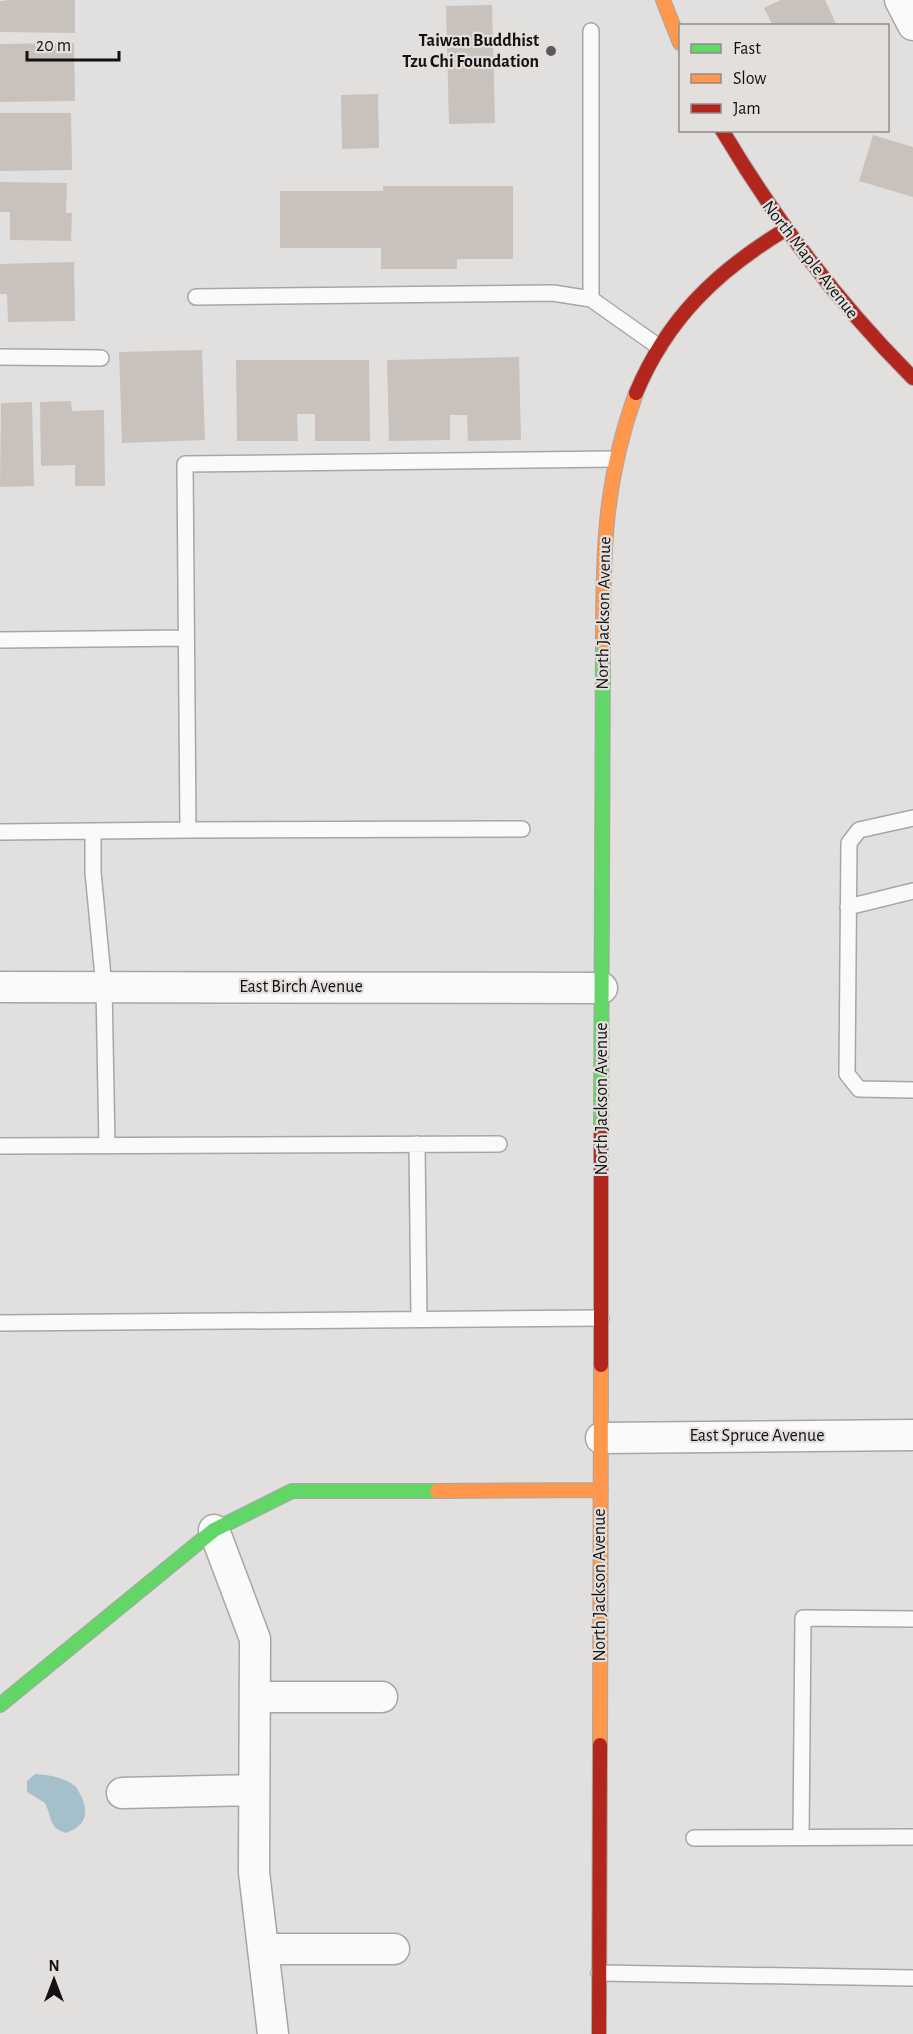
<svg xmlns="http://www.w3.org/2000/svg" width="913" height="2034" font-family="'Alegreya Sans',sans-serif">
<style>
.water{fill:#a4c1cb}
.building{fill:#c9c1bc}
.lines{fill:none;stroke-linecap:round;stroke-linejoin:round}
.lane-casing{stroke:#a7a6a5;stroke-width:18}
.street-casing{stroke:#a7a6a5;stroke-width:33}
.fast-casing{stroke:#a7a6a5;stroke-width:16}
.slow-casing{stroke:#a7a6a5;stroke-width:16}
.jam-casing{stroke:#a7a6a5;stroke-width:16}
.lane{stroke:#fbfafa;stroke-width:15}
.street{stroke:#fbfafa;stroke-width:30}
.fast{stroke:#63d668;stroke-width:14}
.slow{stroke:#ff974d;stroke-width:14}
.jam{stroke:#b3261e;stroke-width:14}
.poi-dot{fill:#5b5959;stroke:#e3dfdd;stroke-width:2}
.labels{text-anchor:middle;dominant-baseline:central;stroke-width:4.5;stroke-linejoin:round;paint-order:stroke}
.poi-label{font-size:18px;font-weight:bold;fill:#131111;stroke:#e3dfdd;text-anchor:end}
.street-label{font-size:18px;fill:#131111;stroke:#e3dfdd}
</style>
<rect width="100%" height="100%" fill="#e2e0de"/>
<path class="water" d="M35,1774c15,1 28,3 40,12 3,3 5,8 7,12 8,18 1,30 -17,35 -16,-6 -13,-15 -20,-30l-18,-11v-11z"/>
<path class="building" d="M9,0h66v33l-75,-1v-31z
M781,0h44l12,26h-64l-9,-18z
M492,5l3,118 -46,1 -3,-118z
M74,43l1,58 -75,1v-58z
M378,94l1,54 -37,1 -1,-54z
M0,113h71l1,57 -72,1z
M873,135l40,12v50l-54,-16z
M0,182l67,1 -1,30h6l-1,28 -61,-1v-28h-10z
M383,186h130v73h-56v10h-76v-21h-101v-57h103z
M74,262l1,59 -67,1 -1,-28h-7v-30z
M202,350l3,90 -83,3 -3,-91z
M519,357l2,83 -53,1 -1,-26h-17v25l-61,1 -2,-81z
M236,360h133l1,81h-55v-27h-18l1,27h-61z
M71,401l1,10 32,-1 1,76h-30v-21l-34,1 -1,-64z
M32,402l2,84 -34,1 1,-84z"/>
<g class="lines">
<g class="lane-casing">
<path id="lane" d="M591,31v268l68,48
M196,297l357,-4 38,6
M0,357l101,1
M0,640l186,-2
M913,818l-54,12 -10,13 -2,231 12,15 54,1
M188,830l334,-1
M0,832l93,-1
M848,907l65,-16
M417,1144l2,175
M0,1146l499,-2
M107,1146l-3,-159 -11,-115v-41l95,-1 -3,-366 430,-5
M0,1323l601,-5
M694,1838l219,-1
M801,1838l2,-220 110,1
M599,1973l314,5"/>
</g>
<g class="street-casing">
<path id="street" d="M900,0l13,25
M0,987l602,1
M601,1438l312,-3
M214,1530l41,109 -1,233 19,162
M255,1697h127
M122,1793l132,-3
M263,1949h131"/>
</g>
<g class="fast-casing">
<path id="fast" d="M601,1134l2,-491
M0,1705l214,-175 78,-39h145"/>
</g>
<g class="slow-casing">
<path id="slow" d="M663,0l17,43
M603,643c0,-91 1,-162 33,-250
M437,1491l164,-1
M600,1745l1,-380"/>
</g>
<g class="jam-casing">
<path id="jam" d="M722,130c54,91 116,173 191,248
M636,393c31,-74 80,-121 147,-162
M601,1365v-231
M599,2034l1,-289"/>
</g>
<use href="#lane" class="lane"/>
<use href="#street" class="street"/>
<use href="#fast" class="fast"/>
<use href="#slow" class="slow"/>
<use href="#jam" class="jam"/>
</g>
<circle class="poi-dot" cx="551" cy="51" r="6"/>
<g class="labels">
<g class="poi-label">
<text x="539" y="41">Taiwan Buddhist<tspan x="539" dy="21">Tzu Chi Foundation</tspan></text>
</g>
<g class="street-label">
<text transform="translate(810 260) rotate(52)">North Maple Avenue</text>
<text transform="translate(604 613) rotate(-89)">North Jackson Avenue</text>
<text x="301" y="987">East Birch Avenue</text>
<text transform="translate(602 1099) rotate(-90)">North Jackson Avenue</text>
<text x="757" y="1436">East Spruce Avenue</text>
<text transform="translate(600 1585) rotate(-90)">North Jackson Avenue</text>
</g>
</g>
<rect x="679" y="24" width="210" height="108" fill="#e3dfdd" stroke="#908d8b" stroke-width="1.5"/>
<rect x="691" y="44" width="30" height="9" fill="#63d668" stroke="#908d8b" stroke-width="1.5"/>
<text x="733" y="54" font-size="18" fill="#131111">Fast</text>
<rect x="691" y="74" width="30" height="9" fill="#ff974d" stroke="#908d8b" stroke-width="1.5"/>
<text x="733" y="84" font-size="18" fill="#131111">Slow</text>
<rect x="691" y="104" width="30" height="9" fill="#b3261e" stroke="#908d8b" stroke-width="1.5"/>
<text x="733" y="114" font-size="18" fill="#131111">Jam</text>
<g transform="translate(54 1980)" stroke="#e3dfdd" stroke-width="4.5" paint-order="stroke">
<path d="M0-4.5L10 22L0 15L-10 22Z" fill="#131111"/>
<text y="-9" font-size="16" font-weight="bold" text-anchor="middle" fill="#131111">N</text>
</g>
<path d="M27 51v9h92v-9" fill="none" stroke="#131111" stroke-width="3"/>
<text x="36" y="51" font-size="18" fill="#131111" stroke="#e3dfdd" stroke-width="4.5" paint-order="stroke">20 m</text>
</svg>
